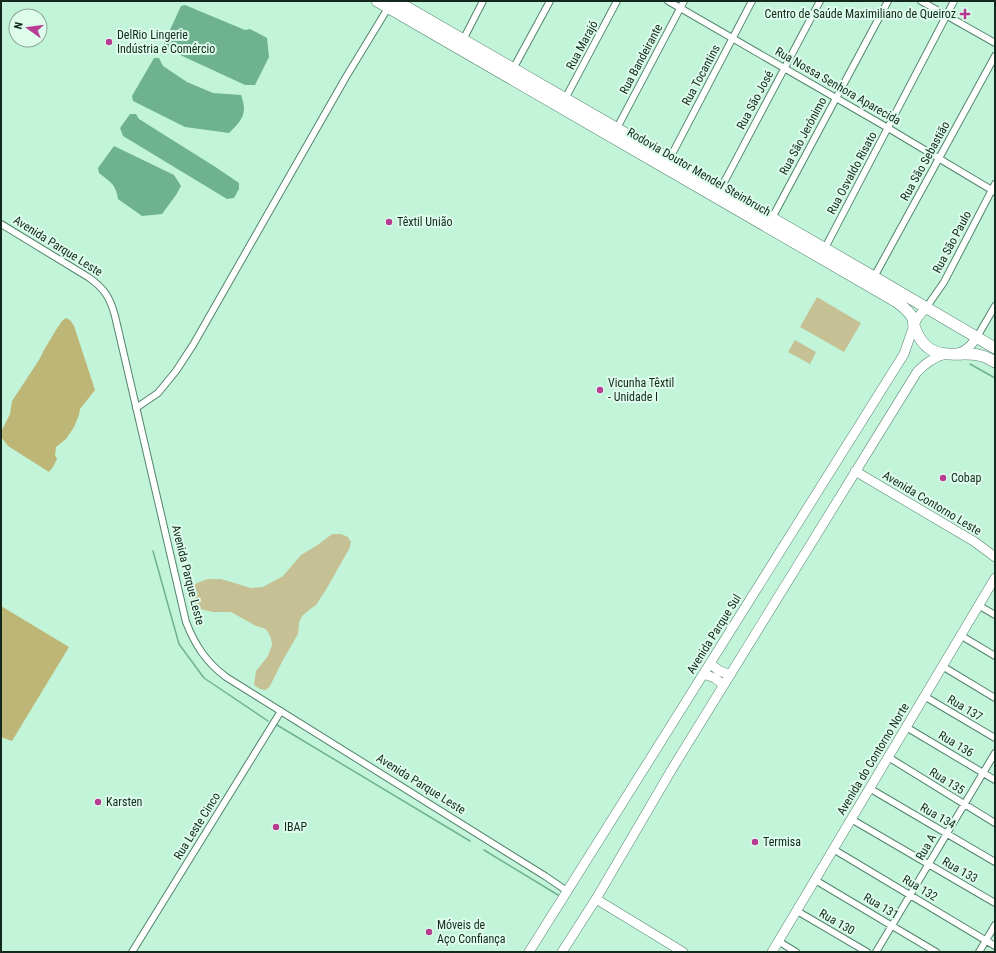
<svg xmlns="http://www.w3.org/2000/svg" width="996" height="953" font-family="'Roboto Condensed',sans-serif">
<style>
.green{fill:#c6c194}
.forest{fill:#beb676}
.water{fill:#6fb291}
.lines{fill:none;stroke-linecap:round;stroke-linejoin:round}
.stream{stroke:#6fb291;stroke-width:1.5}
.street-casing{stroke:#54846c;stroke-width:8}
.secondary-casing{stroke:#54846c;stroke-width:10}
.highway-casing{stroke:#54846c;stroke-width:12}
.street{stroke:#fff;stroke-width:6}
.secondary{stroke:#fff;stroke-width:9}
.highway{stroke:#fff;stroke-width:11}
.poi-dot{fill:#b63d91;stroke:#defcec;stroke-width:1.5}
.labels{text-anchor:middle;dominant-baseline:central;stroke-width:4;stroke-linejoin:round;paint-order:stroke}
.poi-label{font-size:12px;fill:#14281e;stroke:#defcec;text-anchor:start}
.street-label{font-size:12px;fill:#14281e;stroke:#defcec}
</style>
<rect width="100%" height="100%" fill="#c1f4d9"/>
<path class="green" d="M817,297l44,26 -17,29 -44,-25z
M795,340l21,12 -6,12 -22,-12z
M332,534h9l7,3 3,5 -2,7 -22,39 -11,17 -7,5 -7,6 -3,7 -1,11 -15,26 -13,26 -4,4 -6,-1 -6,-4 2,-14 12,-15 4,-11 -1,-7 -5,-9 -10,-3 -25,-14h-18l-17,-4c-6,-9 -7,-11 -5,-21l6,-4 11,-4h13l30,9 12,-1 20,-11 18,-21 18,-11z"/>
<path class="forest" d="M66,318l4,2 4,6 21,64 -15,19 -1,6 -5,12 -8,12 -10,8 -1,8 2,4 -4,8 -4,5 -41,-26 -7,-9v-5l9,-18 2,-13 27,-41 5,-10 12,-20 6,-9z
M1,606l68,41 -57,94 -11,-4z"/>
<path class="water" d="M185,5l60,25 5,-1 17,9 2,19 -14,28h-10l-80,-37 -1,-5 17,-37z
M154,58h5l4,8 24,16 26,11 28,2c7,19 1,25 -12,38l-44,-6 -52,-26 -1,-5z
M130,114h6l3,5 78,49 22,15v6l-5,9 -7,1 -104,-63 -3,-8z
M114,146l60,29 7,11 -5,9 -14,19 -20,2 -24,-17c-2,-15 -8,-17 -19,-26l-1,-5z"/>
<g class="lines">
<path class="stream" d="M970,364l25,14
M153,551l26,93 25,34 64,43
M277,725l193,116
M484,850l74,45"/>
<g class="street-casing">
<path id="street" d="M668,1l220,127 107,64
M921,1l74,42
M463,40l20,-39
M513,69l37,-68
M565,99l52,-98
M617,128l67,-127
M670,158l82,-157
M721,188l99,-187
M772,218l116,-217
M1,224l87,53c16,11 22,20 27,39l71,306c9,23 20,40 40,55l319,199 22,15
M825,248l129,-247
M874,277l121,-221
M926,308l18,-26 51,-98
M977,337l18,-31
M136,408l22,-15 18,-22 17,-26 153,-268 42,-69
M978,605l17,10
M960,635l35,21
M942,666l53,32
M924,696l71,42
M906,727l89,53
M888,757l107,66
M869,788l126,74
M851,819l144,84
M833,849l162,97
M815,880l121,72
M797,911l70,41
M778,941l18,11
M132,952l149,-241
M876,952l119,-199
M979,952l16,-27"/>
</g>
<g class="secondary-casing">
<path id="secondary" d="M855,471l120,71 20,15
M710,663c6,6 12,11 21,11
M703,674c9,3 15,4 20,12
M596,899l87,53
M529,952l375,-598 10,-29 4,-8 8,-9
M562,952l34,-53 76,-130 245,-397c8,-8 15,-14 26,-17 5,-2 10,-1 15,-2 9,-2 14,-9 19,-16
M772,952l223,-374"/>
</g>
<g class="highway-casing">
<path id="highway" d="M377,1l520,301c5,4 12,9 15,15 2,3 1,6 2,9 3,8 8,18 16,23 14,9 33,3 48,6 6,1 12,4 17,7
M396,1l478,276 121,71"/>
</g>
<use href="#street" class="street"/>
<use href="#secondary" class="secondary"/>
<use href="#highway" class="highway"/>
</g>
<g class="poi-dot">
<path d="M963 8h4v4h4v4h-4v4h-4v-4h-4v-4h4z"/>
<circle cx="109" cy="42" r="4"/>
<circle cx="389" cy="222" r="4"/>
<circle cx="600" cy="390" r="4"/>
<circle cx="943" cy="478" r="4"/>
<circle cx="98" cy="802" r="4"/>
<circle cx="276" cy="827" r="4"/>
<circle cx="755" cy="842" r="4"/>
<circle cx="429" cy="932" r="4"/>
</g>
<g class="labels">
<g class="poi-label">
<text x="956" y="14" text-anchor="end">Centro de Saúde Maximiliano de Queiroz</text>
<text x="117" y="35">DelRio Lingerie<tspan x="117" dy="14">Indústria e Comércio</tspan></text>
<text x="397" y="222">Têxtil União</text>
<text x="608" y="383">Vicunha Têxtil<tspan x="608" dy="14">- Unidade I</tspan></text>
<text x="951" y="478">Cobap</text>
<text x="106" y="802">Karsten</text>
<text x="284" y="827">IBAP</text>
<text x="763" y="842">Termisa</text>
<text x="437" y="925">Móveis de<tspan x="437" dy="14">Aço Confiança</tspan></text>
</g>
<g class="street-label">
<text transform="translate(582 45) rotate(-62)">Rua Marajó</text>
<text transform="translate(641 59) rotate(-62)">Rua Bandeirante</text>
<text transform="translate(701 75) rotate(-62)">Rua Tocantins</text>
<text transform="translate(838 86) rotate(30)">Rua Nossa Senhora Aparecida</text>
<text transform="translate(755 100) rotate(-62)">Rua São José</text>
<text transform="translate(803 136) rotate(-62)">Rua São Jerônimo</text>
<text transform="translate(925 161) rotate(-61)">Rua São Sebastião</text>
<text transform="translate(699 172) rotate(30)">Rodovia Doutor Mendel Steinbruch</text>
<text transform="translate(852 173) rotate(-62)">Rua Osvaldo Risato</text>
<text transform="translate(952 242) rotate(-62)">Rua São Paulo</text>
<text transform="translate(58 246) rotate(32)">Avenida Parque Leste</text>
<text transform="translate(932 503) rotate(31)">Avenida Contorno Leste</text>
<text transform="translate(188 575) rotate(76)">Avenida Parque Leste</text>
<text transform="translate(714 634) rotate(-58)">Avenida Parque Sul</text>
<text transform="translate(965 708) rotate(31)">Rua 137</text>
<text transform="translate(956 744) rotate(31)">Rua 136</text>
<text transform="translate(873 759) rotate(-59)">Avenida do Contorno Norte</text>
<text transform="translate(947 781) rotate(32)">Rua 135</text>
<text transform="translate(421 784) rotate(32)">Avenida Parque Leste</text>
<text transform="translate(938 816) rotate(30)">Rua 134</text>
<text transform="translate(197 826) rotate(-58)">Rua Leste Cinco</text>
<text transform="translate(926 847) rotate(-60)">Rua A</text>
<text transform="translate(960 870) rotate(30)">Rua 133</text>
<text transform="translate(920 888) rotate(31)">Rua 132</text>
<text transform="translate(881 906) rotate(31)">Rua 131</text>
<text transform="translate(837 922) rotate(30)">Rua 130</text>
</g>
</g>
<rect width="996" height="953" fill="none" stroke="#14281e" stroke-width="4"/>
<g transform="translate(28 28) rotate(284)"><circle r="19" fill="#defcec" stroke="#8da79a"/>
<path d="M0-3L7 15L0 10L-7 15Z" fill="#b63d91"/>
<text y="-6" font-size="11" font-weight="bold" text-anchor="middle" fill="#14281e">N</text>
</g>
</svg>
